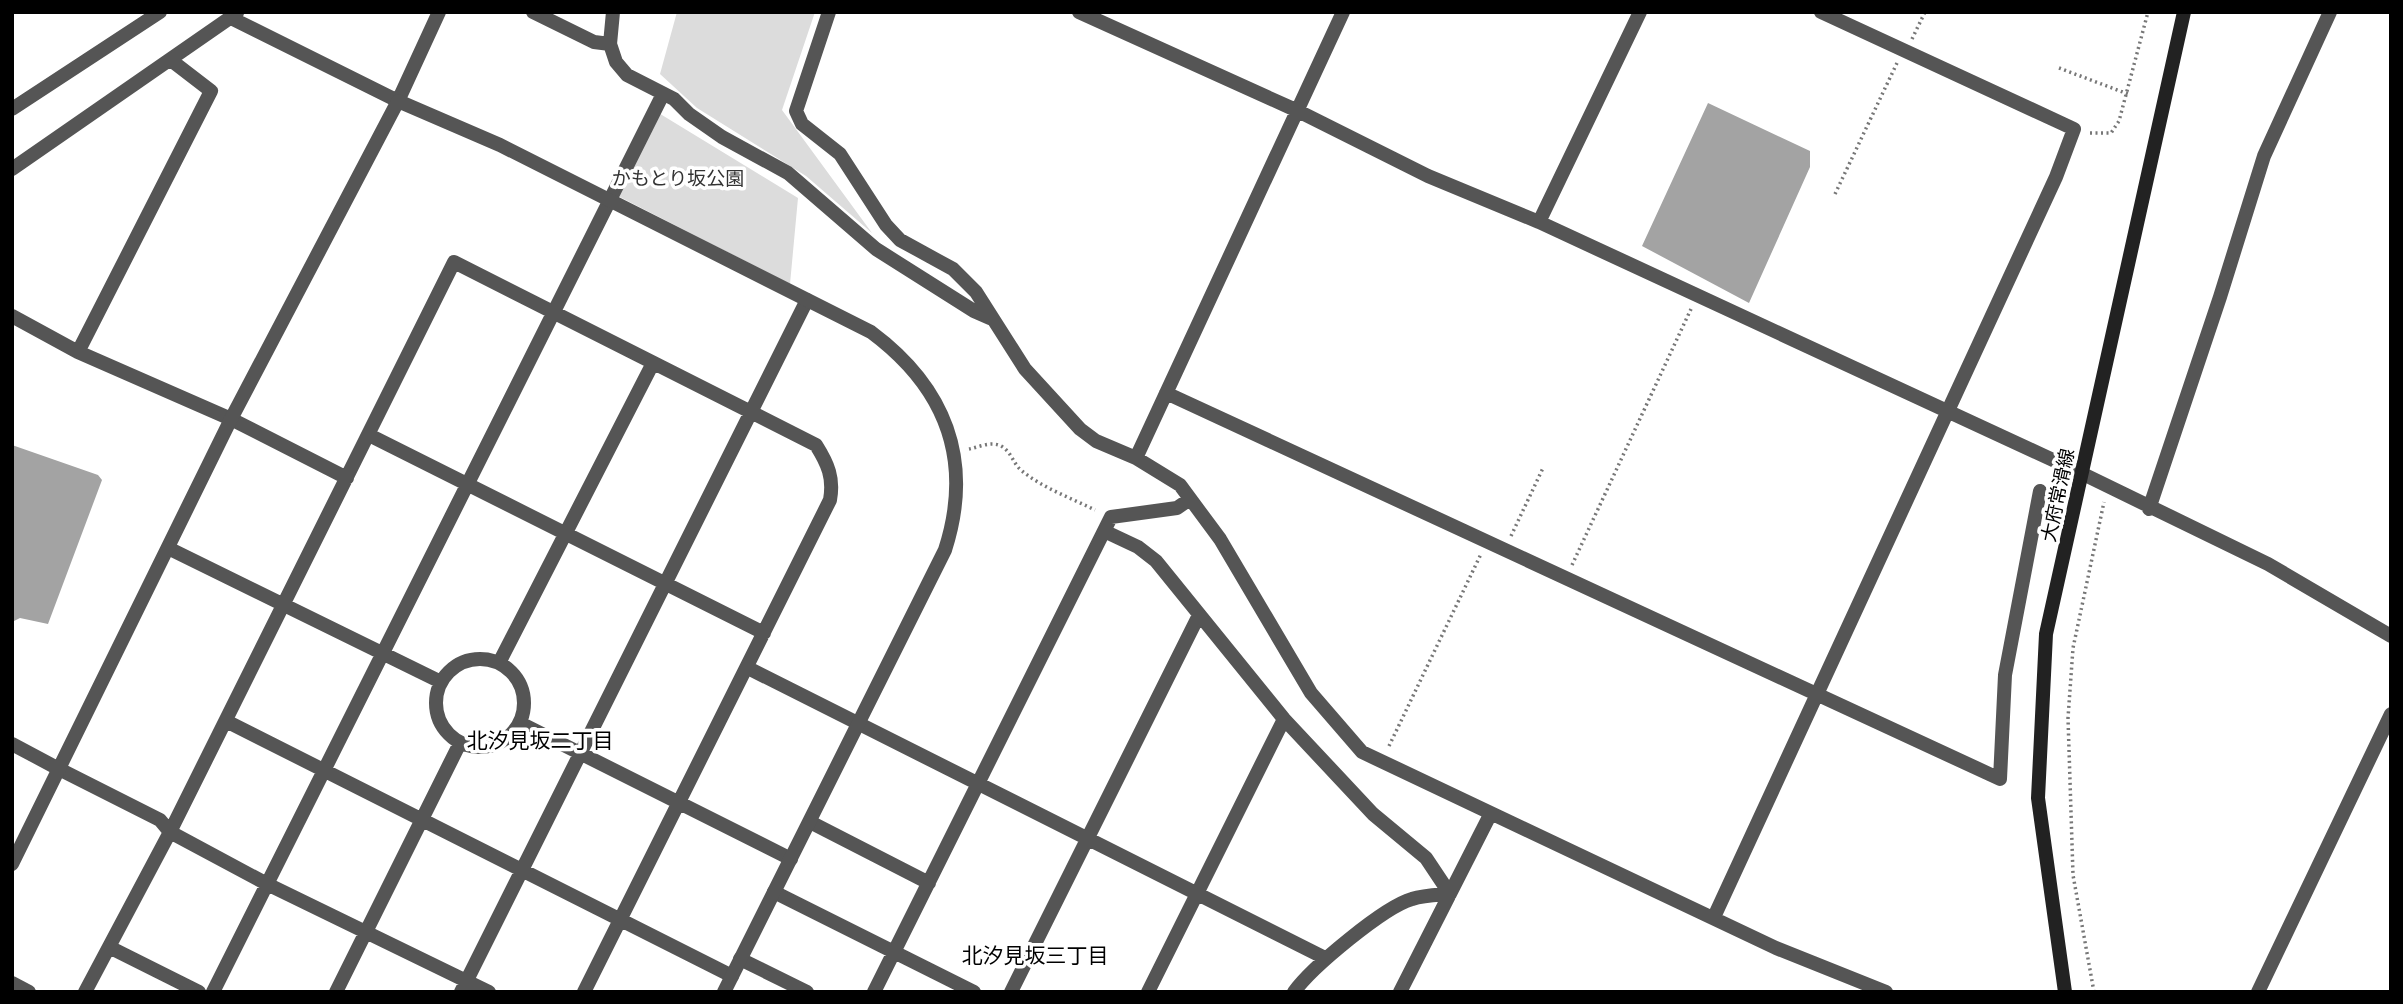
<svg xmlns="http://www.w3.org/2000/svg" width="2403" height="1004" font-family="Commissioner,'Noto Sans JP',sans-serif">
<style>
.green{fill:#dcdcdc}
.water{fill:#a3a3a3}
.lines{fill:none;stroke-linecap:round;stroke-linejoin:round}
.path{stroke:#777;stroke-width:3.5;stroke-dasharray:2 3.5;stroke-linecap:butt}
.minor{stroke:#555;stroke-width:14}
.tertiary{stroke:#555;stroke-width:14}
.secondary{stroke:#222;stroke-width:14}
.labels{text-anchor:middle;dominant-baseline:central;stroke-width:7;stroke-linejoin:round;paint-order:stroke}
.park-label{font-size:19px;fill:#333;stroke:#fff}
.street-label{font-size:19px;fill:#000;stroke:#fff}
.neighbourhood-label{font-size:21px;fill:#000;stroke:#fff}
</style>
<rect width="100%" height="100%" fill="#fff"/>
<path class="green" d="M677,12h138l-33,98 90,123 -66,-57 -109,-68 -37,-34z
M657,112l141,86 -8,86 -172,-88z"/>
<path class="water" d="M1708,103l102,48v16l-61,136 -107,-57z
M12,445l86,30 4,5 -54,144 -28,-6 -8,4z"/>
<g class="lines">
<path class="path" d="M1912,39l13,-27
M2059,68l69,26
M2090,133h21l8,-12 29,-109
M1835,194l62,-131
M969,449c10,-2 22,-8 32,-3 11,6 12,18 21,25 21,17 49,27 73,39
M1511,536l32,-68
M1572,565l119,-256
M1389,746l92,-192
M2094,992l-21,-117 -5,-157 5,-70 31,-146"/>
<path class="minor" d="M533,12l61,30 16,2
M613,12l-3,32 6,18 11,13 47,24 15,15 33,23 66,36 88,76 98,62 16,7
M829,12l-33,99 6,13 38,30 46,71 14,15 53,29 23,23 49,77 55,60 16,12 40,17 44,27 40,54 91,154 51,59 414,196 110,44
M1079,12l219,99 130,65 111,46 542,251 187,91 123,72
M231,18l167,83 41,-89
M12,109l148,-97
M12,169l225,-156
M1539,222l101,-210
M12,316l66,36 153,67 116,59
M78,352l133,-261 -39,-30
M1166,393l834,386 5,-104 35,-184
M369,435l395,198
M1136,458l207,-446
M2149,509l71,-212 44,-141 66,-144
M1104,531l34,16 18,14 128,158 89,95 53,44 24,36c-12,1 -26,1 -38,5 -28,8 -100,68 -118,93
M170,549l271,133
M436 703a44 44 0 1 1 88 0a44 44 0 1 1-88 0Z
M499,663l154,-300
M748,668l577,290
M226,721l506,255
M520,723l271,136
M57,768l103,52 10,12 97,52 222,108
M810,822l119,61
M774,892l200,100
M1714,917l342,-740 18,-48 -253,-117
M109,947l90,45
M740,959l67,33
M12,983l17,9
M85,992l85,-160 284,-570 362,183c12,19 18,33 14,55l-246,492
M213,992l450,-898
M336,992l124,-249
M461,992l346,-692
M874,992l237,-475 66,-9 13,-9
M1011,992l188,-377
M1148,992l136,-273
M1400,992l90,-177
M2258,992l133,-278"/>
<path class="tertiary" d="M12,744l45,24
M12,864l219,-445 167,-318 102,44 371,187c74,55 103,128 74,218l-221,442"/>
<path class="secondary" d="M2065,992l-27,-194 8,-164 138,-622"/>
</g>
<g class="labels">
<g class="park-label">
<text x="678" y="177">かもとり坂公園</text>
</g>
<g class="street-label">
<text transform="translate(2057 495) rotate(-78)">大府常滑線</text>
</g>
<g class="neighbourhood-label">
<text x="540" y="739">北汐見坂二丁目</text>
<text x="1035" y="954">北汐見坂三丁目</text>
</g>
</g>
<rect width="2403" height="1004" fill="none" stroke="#000000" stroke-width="28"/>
</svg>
